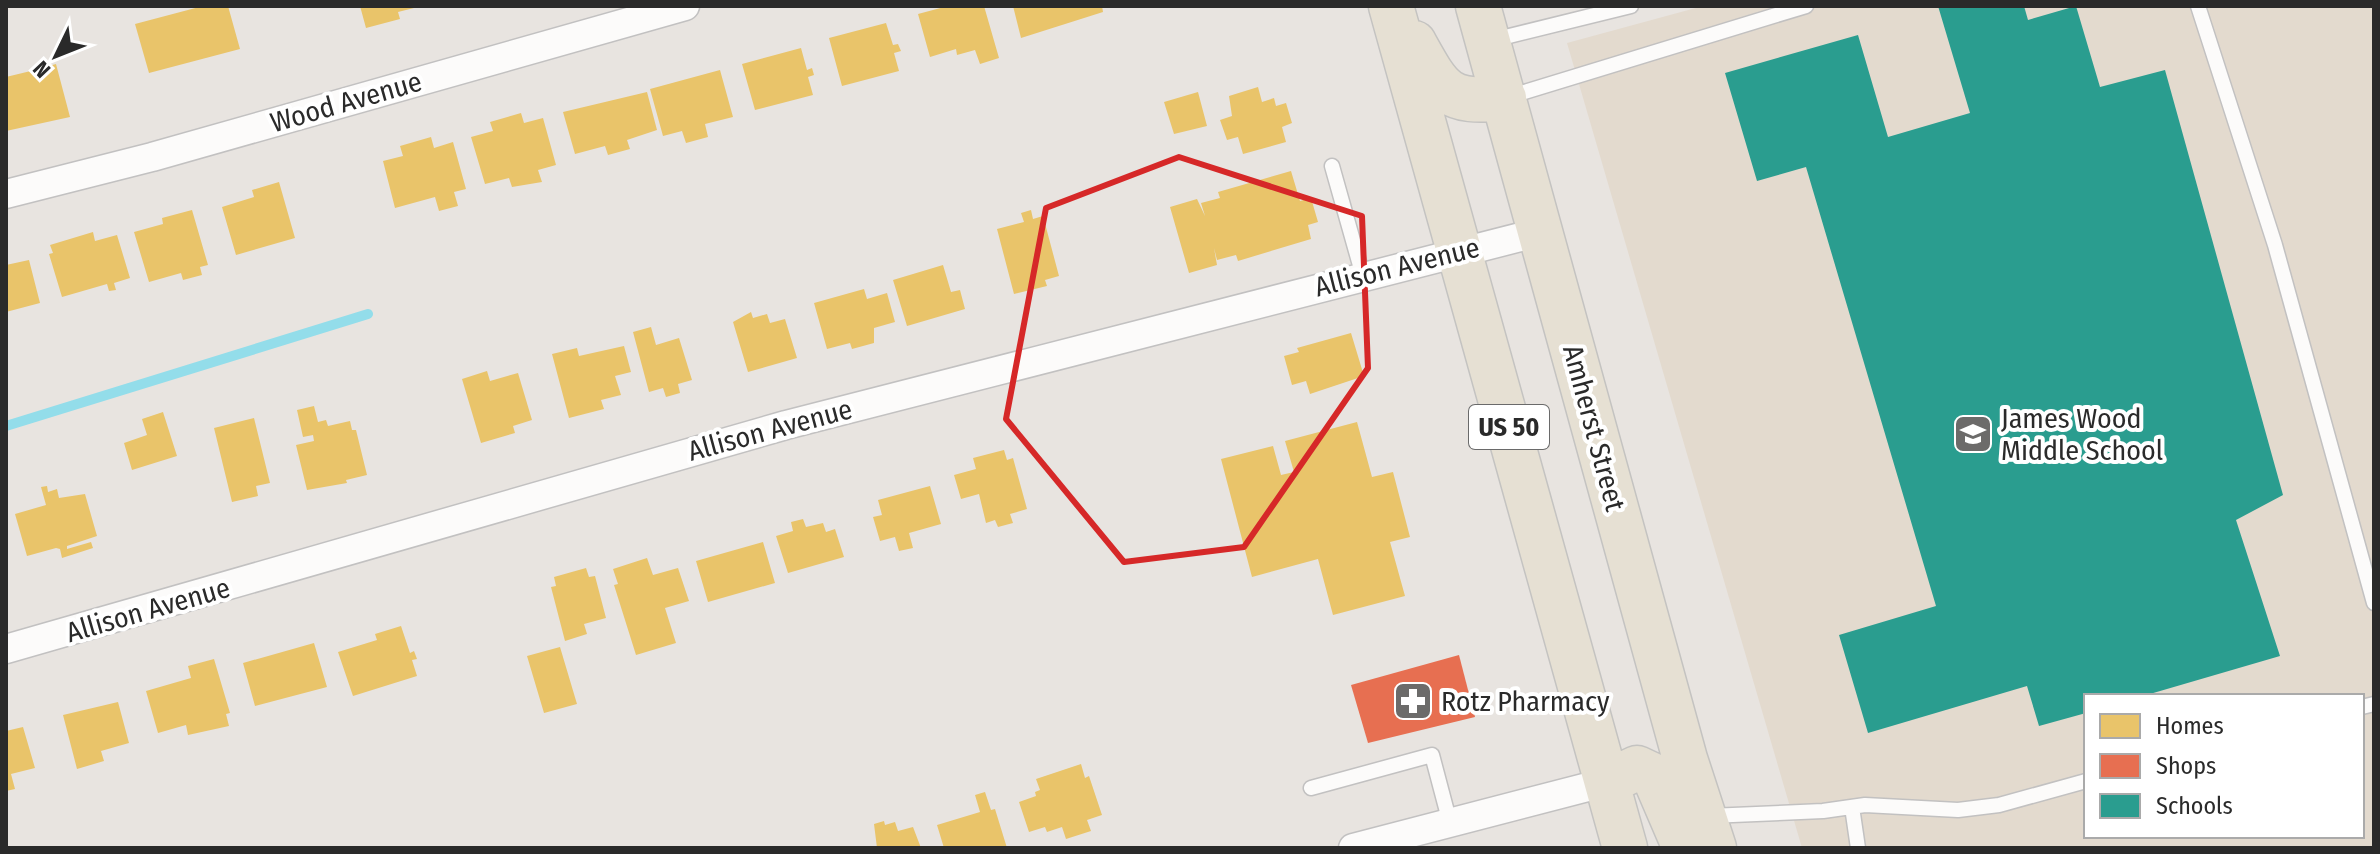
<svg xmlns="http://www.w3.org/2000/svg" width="2380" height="854" font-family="'Fira Sans Condensed',sans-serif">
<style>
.education{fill:#e3dace;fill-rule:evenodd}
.homes{fill:#e9c46a}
.shops{fill:#e76f51}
.schools{fill:#2a9d8f}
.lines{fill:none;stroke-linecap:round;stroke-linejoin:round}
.stream{stroke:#93ddea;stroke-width:10}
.lane-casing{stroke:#c2c1c1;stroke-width:17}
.street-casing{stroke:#c2c1c1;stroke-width:31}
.primary-casing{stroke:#c4c3c1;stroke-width:47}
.lane{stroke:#fcfbfa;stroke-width:14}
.street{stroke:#fcfbfa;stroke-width:28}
.primary{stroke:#e6e0d3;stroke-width:44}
.marked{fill:none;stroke:#d62828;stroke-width:6;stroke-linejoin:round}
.labels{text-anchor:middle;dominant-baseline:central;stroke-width:8;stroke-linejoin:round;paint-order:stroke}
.shield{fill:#fff;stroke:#6a6a6a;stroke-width:2}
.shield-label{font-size:26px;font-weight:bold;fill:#2a2a2a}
.street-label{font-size:28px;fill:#2a2a2a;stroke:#fff}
.poi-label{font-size:28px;fill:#2a2a2a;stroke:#fff;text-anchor:start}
</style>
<rect width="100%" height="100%" fill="#e8e4e0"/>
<path class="education" d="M1703,6h671v842h-572l-235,-805zM2086,696h276v140h-276z"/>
<path class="homes" d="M203,6h25l12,43 -91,24 -14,-49z
M360,6h58v1l-20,5 2,7 -34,9z
M948,6h36l15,52 -19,6 -5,-14 -18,5 -1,-6 -26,8 -12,-43z
M1013,6h89l1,6 -82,26z
M886,23l7,22 5,-1 3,7 -7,2 5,18 -57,15 -13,-48z
M801,48l6,22 5,-2 2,7 -6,2 5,18 -58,15 -13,-46z
M47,61l2,5 7,-2 14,53 -64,14v-54l33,-8 -1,-6z
M720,70l13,47 -28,7 3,13 -22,6 -4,-12 -19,5 -13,-47z
M1258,87l4,15 12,-4 2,8 10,-3 6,20 -10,4 4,15 -43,12 -5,-17 -11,3 -7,-20 12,-4 -3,-20z
M647,92l10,38 -30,10 3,9 -22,6 -3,-9 -30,8 -12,-42z
M1198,92l9,34 -33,8 -10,-32z
M521,113l3,10 19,-5 13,47 -18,5 4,12 -30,5 -3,-9 -24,6 -14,-47 22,-6 -3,-9z
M431,137l3,11 19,-6 13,47 -12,3 4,14 -19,5 -4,-14 -40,11 -12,-47 20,-5 -3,-10z
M1291,171l9,30 11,-3 7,24 -10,3 3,14 -73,22 -2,-6 -19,5 -3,-12 3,17 -28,8 -19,-66 27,-8 8,17 -4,-13 19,-5 -2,-6z
M279,182l16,56 -59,17 -14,-48 32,-10 -2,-7z
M192,210l16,55 -8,2 2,8 -19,5 -2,-7 -32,9 -15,-50 29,-8 -1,-6z
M1031,210l2,9 10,-3 16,60 -14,4 2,6 -33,8 -17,-65 27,-7 -3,-9z
M93,232l2,9 22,-6 13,43 -16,5 2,7 -7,1 -2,-7 -45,13 -13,-43 4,-1 -3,-8z
M29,260l11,43 -34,9v-47z
M943,265l8,27 9,-2 5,19 -58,17 -14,-46z
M864,289l3,10 20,-6 8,29 -21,6v15l-22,6 -2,-6 -23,6 -13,-46z
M751,312l2,6 14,-4 3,9 15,-4 12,39 -49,14 -15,-50z
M651,327l5,18 23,-7 13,42 -14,4 2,9 -14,4 -3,-9 -14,4 -16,-60z
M1351,333l13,43 -54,18 -4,-13 -14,4 -8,-29 15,-4 -2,-4z
M624,346l7,26 -16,4 6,19 -20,5 3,9 -35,9 -17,-64 25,-6 2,8z
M487,371l3,10 28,-8 14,47 -19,6 2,7 -34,10 -19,-64z
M314,406l4,16 8,-2 2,6 22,-5 2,9h4l11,45 -21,5 1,3 -40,7 -11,-45 18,-4 -1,-6 -10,2 -6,-27z
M163,412l14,44 -45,14 -8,-27 23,-8 -5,-16z
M254,418l16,65 -14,3 2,10 -26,6 -18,-74z
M1357,422l15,55 21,-5 17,65 -20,5 15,54 -72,19 -15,-56 -66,18 -31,-118 52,-13 8,29 13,-3 -9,-31z
M1004,450l3,10 6,-2 14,51 -17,5 3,9 -15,4 -3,-7 -9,3 -7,-29 -18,5 -7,-24 22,-6 -3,-11z
M47,486l1,6 9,-3 2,9 26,-4 12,42 -30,10v3l24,-7 2,6 -31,10 -2,-9 -4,-1 -29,8 -12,-42 31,-9 -5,-18z
M930,486l11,38 -32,9 4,15 -14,3 -4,-14 -15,4 -7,-24 9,-2 -4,-15z
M803,519l3,8 17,-4 3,9 9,-3 9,28 -56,16 -12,-37 17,-5 -2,-9z
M763,542l12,41 -67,19 -12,-41z
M647,558l6,17 25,-7 11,33 -24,7 11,35 -40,12 -22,-70 4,-1 -5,-15z
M586,568l3,9 6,-1 11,42 -22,6 3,10 -22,7 -14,-54 5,-1 -2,-9z
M401,626l9,27 4,-2 3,8 -5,1 5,16 -64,20 -15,-44 39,-12 -2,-6z
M314,643l13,44 -72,19 -12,-43z
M560,647l17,57 -33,9 -17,-57z
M214,659l16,54 -4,1 3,12 -41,9 -2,-10 -28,8 -12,-42 45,-13 -3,-12z
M118,702l11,41 -28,8 3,10 -27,8 -14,-54z
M23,727l12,41 -24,6 4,15 -9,2v-60z
M1081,764l4,14 4,-2 13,39 -15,5 4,11 -25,8 -4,-12 -15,5 -2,-5 -16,5 -10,-30 17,-6 -1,-4 5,-2 -4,-11z
M985,792l6,18 4,-1 12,39h-63l-7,-23 43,-13 -5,-17z
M884,821l1,4 10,-3 3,9 15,-4 8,21h-44l-3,-24z"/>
<path class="shops" d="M1459,655l16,62 -107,26 -17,-58z"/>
<path class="schools" d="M1938,6h86l4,14 48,-14 24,81 65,-17 118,425 -47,25 44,136 -137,40h-57v17l-47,13 -12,-40 -159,47 -29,-98 97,-29 -130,-439 -49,14 -32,-108 133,-38 30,102 82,-24z"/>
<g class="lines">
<path class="stream" d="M6,426l362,-112"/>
<g class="lane-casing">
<path id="lane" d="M2198,6l77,239 99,358
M1493,40l138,-34
M1508,97l298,-91
M1332,166l31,110
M2362,707l12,-3
M1311,788l121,-33 18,68
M1852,807l6,41
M1709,816l114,-5 42,-6 93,5 41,-5 87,-24"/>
</g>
<g class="street-casing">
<path id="street" d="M6,194l146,-37 533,-151
M6,649l780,-224 754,-193
M1353,848l254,-66"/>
</g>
<g class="primary-casing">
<path id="primary" d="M1391,6l234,842
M1478,6l207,753 29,89
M1414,43c26,47 33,62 90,55
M1607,782l30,-14 17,8 31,72"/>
</g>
<use href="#lane" class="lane"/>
<use href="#street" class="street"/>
<use href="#primary" class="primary"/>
</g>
<path class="marked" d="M1179,157l183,59 6,152 -124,179 -120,15 -118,-143 40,-211z"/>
<defs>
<g id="school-square" transform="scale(2)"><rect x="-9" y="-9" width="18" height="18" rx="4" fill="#6c6b6a" stroke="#fff"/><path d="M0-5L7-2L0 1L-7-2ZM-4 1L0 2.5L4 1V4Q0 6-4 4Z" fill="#fff"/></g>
<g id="pharmacy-square" transform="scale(2)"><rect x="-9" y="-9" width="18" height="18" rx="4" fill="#6c6b6a" stroke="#fff"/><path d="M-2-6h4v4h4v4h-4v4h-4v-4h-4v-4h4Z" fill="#fff"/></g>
</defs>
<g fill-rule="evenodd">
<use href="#school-square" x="1973" y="434"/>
<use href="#pharmacy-square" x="1413" y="701"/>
</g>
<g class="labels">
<rect class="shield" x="1469" y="405" width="80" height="44" rx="6"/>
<g class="shield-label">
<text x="1509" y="427">US 50</text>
</g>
<g class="street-label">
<text transform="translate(346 102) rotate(-16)">Wood Avenue</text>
<text transform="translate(1397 267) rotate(-14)">Allison Avenue</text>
<text transform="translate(1594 428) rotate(75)">Amherst Street</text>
<text transform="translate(770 430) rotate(-15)">Allison Avenue</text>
<text transform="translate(148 610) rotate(-16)">Allison Avenue</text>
</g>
<g class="poi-label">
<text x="2001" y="418">James Wood<tspan x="2001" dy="32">Middle School</tspan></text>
<text x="1441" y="701">Rotz Pharmacy</text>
</g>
</g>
<rect width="2380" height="854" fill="none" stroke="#2a2a2a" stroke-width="16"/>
<rect x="2084" y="694" width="280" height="144" fill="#ffffff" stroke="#aaaaaa" stroke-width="2"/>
<rect x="2100" y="714" width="40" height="24" fill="#e9c46a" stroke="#aaaaaa" stroke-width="2"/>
<text x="2156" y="734" font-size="24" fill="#2a2a2a">Homes</text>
<rect x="2100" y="754" width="40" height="24" fill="#e76f51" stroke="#aaaaaa" stroke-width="2"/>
<text x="2156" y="774" font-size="24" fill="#2a2a2a">Shops</text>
<rect x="2100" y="794" width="40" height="24" fill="#2a9d8f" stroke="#aaaaaa" stroke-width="2"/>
<text x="2156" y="814" font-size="24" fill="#2a2a2a">Schools</text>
<g transform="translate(56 56) rotate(227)" stroke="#ffffff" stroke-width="6" paint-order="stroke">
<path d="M0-6L14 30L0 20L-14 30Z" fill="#2a2a2a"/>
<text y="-12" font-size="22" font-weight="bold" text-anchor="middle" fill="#2a2a2a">N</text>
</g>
</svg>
